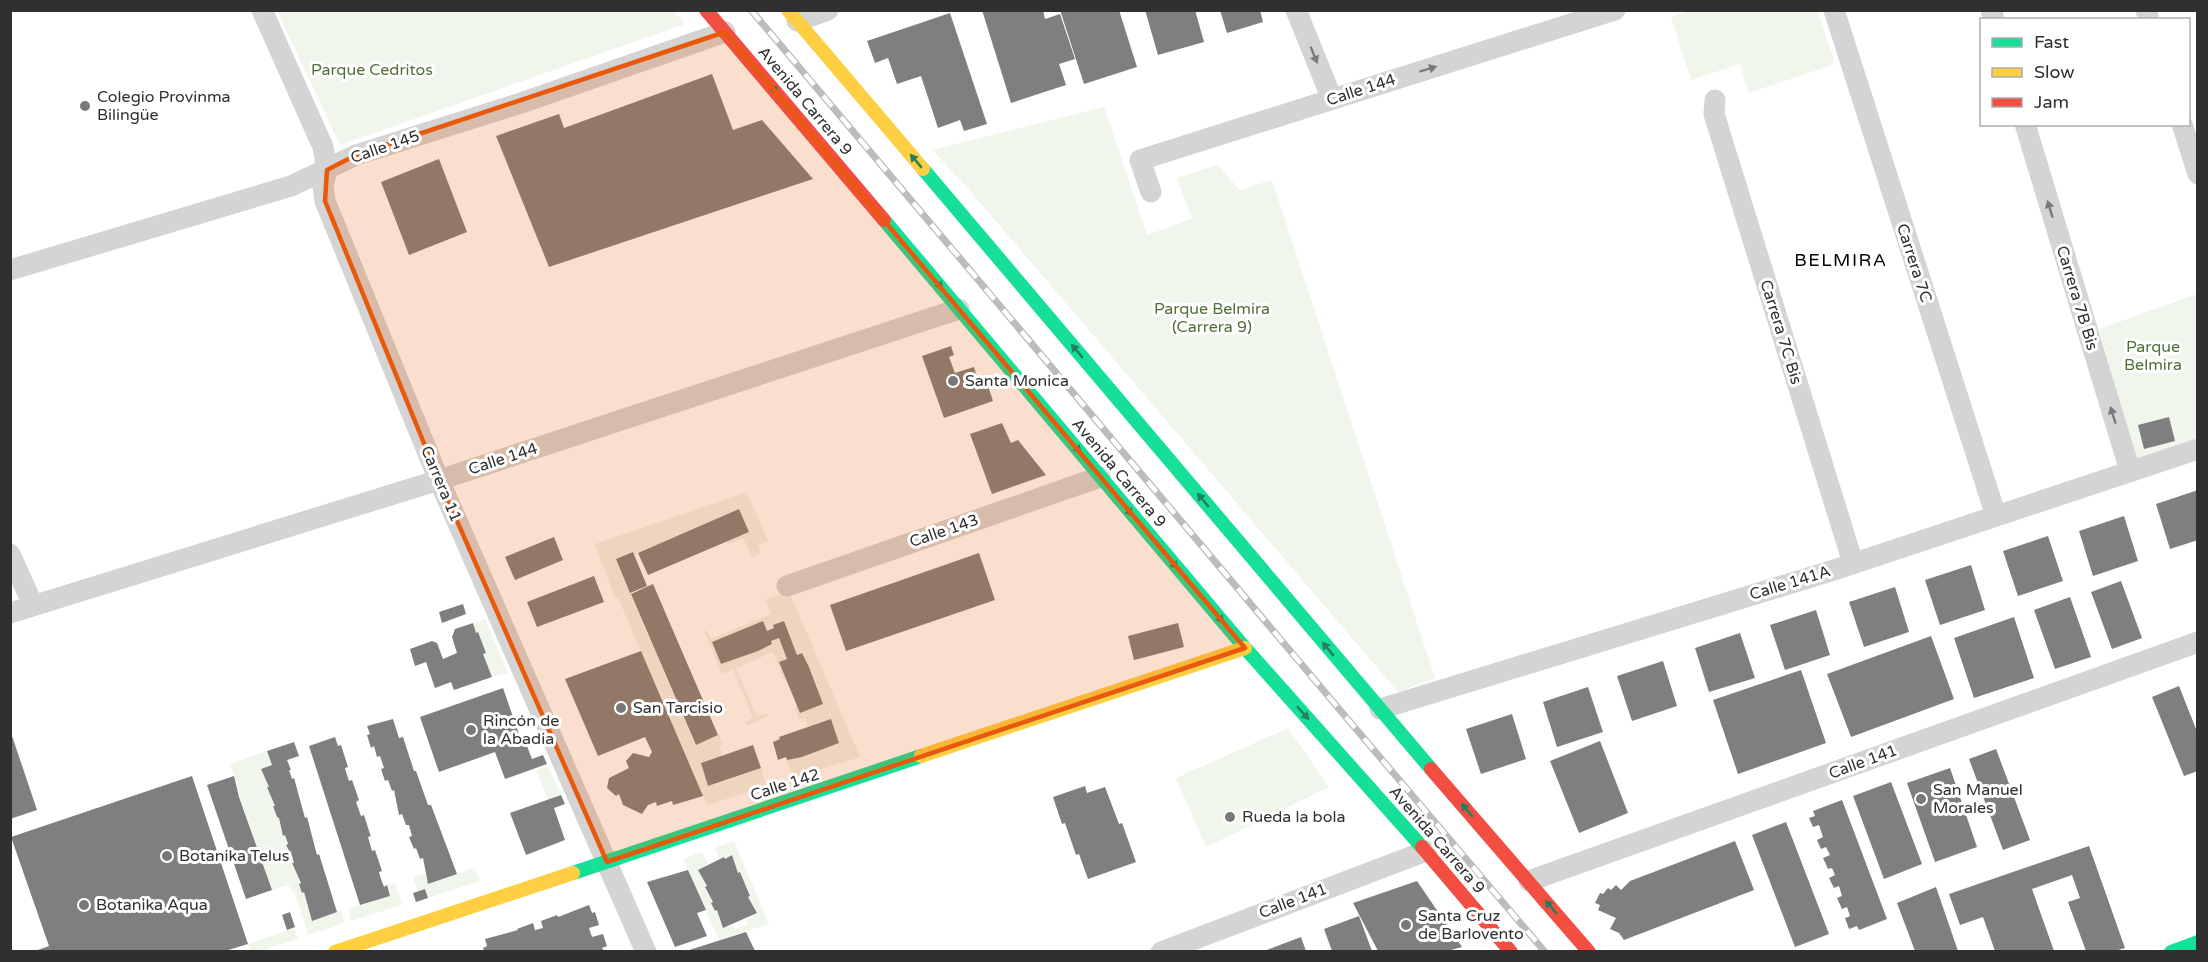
<svg xmlns="http://www.w3.org/2000/svg" width="2208" height="962" font-family="'Varela Round',sans-serif">
<style>
.green{fill:#f1f6ec}
.building{fill:#7f7f7f}
.lines{fill:none;stroke-linecap:round;stroke-linejoin:round}
.street{stroke:#d4d4d4;stroke-width:21}
.fast{stroke:#16e098;stroke-width:14}
.slow{stroke:#ffcf43;stroke-width:14}
.jam{stroke:#f24e42;stroke-width:14}
.rail-casing{stroke:#bcbcbc;stroke-width:7}
.rail{stroke:#fff;stroke-width:4.5;stroke-dasharray:14;stroke-linecap:butt}
.oneway{fill:#7a7a7a}
.oneway2{fill:#247f5f}
.marked{fill:#e8590c;fill-opacity:0.2;stroke:#e8590c;stroke-width:4.5;stroke-linejoin:round}
.poi-dot{fill:#787878;stroke:#fff;stroke-width:2}
.labels{text-anchor:middle;dominant-baseline:central;stroke-width:6;stroke-linejoin:round;paint-order:stroke}
.park-label{font-size:16px;fill:#507039;stroke:#fff}
.street-label{font-size:16px;fill:#303030;stroke:#fff}
.poi-label{font-size:16px;fill:#303030;stroke:#fff;text-anchor:start}
.neighbourhood-label{font-size:18px;letter-spacing:1.5px;fill:#000;stroke:#fff}
</style>
<rect width="100%" height="100%" fill="#fff"/>
<path class="green" d="M673,10l12,14 -345,121 -63,-134z
M1691,10l127,1 17,53 -86,29 -9,-29 -49,16 -20,-63z
M1104,107l43,128 45,-16 -15,-41 40,-13 23,25 32,-10 163,498 -37,14 -433,-507 -33,-35z
M2197,294v144l-61,21 -37,-130z
M747,492l21,49 -10,4 3,8 -9,4 -9,-19 -15,6 -1,-3 22,-9 -10,-23 -105,46 -2,-3 -16,8 79,185 24,-11 4,11 -3,1 3,10 -22,7 7,23 16,-4 37,-14 5,18 -59,19 -89,-207h-3l-20,-54z
M789,591l71,166 -67,21 -6,-18 52,-18 -8,-22 -22,7 -4,-9 -6,2 -4,-13 2,-1 3,7 18,-25 -16,-35 -5,2 -13,-34 -10,4v3l-7,3 -4,-10 -51,21 9,22 51,-20 -1,-3 8,-3 8,21 -7,3 6,17 -2,1 -11,-28 -37,16 21,49 9,-4 2,3 -21,10 -2,-4 8,-4 -20,-49 -11,5 -18,-43 2,-1 5,9 60,-25 -6,-14z
M485,619l23,54 -16,4 -9,-23 3,-1 -8,-20h-2l-3,-10z
M1288,728l41,59 -123,60 -30,-69z
M267,751l5,14 -11,4 8,18 -2,1 8,18 2,11 2,1 4,17h2l1,10 8,18 -2,1 12,28 8,28 29,-9 4,12 -37,12 -12,-39 -8,-11 -16,5 -8,-18 2,-1 -3,-10 -2,1 -31,-98z
M548,766l13,29 -13,5 -12,-30z
M734,841l35,83 -50,16 -36,-81 19,-7 6,12 -2,3 -8,3 9,16 -2,2 8,14 -2,1 4,8 2,-1 6,18 10,-2 2,3 13,-5 -2,-4 11,-7 -9,-16 2,-2 -9,-22h-3l-6,-17 -13,3 -4,-11z
M474,868l6,13 -52,17 -3,-9 -7,3 -5,-15 12,-4 4,11z
M395,883l7,22 -51,16 -3,-12 42,-13 -3,-11z
M294,928l4,11 -38,12h-10l-2,-7z"/>
<path class="building" d="M982,10h61l2,9 15,-5 15,45 -16,5 7,21 -55,18z
M1060,10h59l18,57 -53,17z
M1145,10h50l9,32 -46,13z
M1220,10h40l3,12 -36,11z
M950,13l37,111 -23,7 -4,-11 -22,8 -17,-52 -24,8 -9,-26 -13,5 -8,-22z
M712,74l21,56 29,-10 51,59 -264,88 -53,-131 63,-22 5,14z
M439,159l28,73 -58,23 -28,-73z
M951,346l3,9 -5,2 6,16 19,-6 4,13 -6,2 4,8 12,-4 5,15 -49,17 -22,-62z
M2169,417l6,24 -31,8 -6,-24z
M1002,423l9,20 7,-3 28,35 -54,19 -22,-60z
M2198,490v50l-28,9 -14,-45z
M739,509l10,23 -101,43 -10,-22z
M2124,516l14,45 -45,15 -14,-45z
M2048,536l15,45 -45,15 -15,-45z
M554,537l9,23 -48,20 -10,-23z
M633,552l14,34 -17,7 -14,-34z
M979,553l16,47 -149,51 -16,-46z
M1971,565l14,45 -45,15 -15,-45z
M594,576l10,26 -67,25 -10,-25z
M2121,581l21,57 -30,11 -21,-57z
M653,584l65,151 -22,10 -65,-151z
M1895,587l14,45 -45,15 -15,-45z
M2070,597l21,60 -36,12 -21,-59z
M463,604l3,10 -24,9 -3,-11z
M1816,610l14,45 -45,15 -15,-45z
M2014,617l20,61 -60,20 -20,-60z
M763,621l4,10 7,-3 -1,-3 11,-4 13,34 5,-2 7,14 14,37 -23,9 -21,-51 8,-3 -8,-21 -8,3 1,3 -14,7 -37,13 -9,-22z
M473,623l3,10 2,-1 8,21 -3,1 9,23 -38,13 -3,-8 -16,6 -9,-26 -11,4 -5,-17 22,-8 5,2 6,16 14,-6 -5,-16 3,-8z
M1178,623l6,24 -50,13 -6,-24z
M1740,633l15,45 -46,14 -14,-44z
M1931,636l23,63 -103,38 -24,-63z
M641,651l62,145 -30,9 -1,-4 -15,5 -1,-4 -8,3 -6,9 -19,-9 -4,-11 -3,2 -9,-8 2,-10 20,-10 -3,-7 7,-8 16,4 3,-5 -7,-15 -47,19 -33,-77z
M1663,661l14,45 -45,15 -15,-45z
M1801,670l25,73 -88,31 -25,-74z
M2179,686l19,48v37l-14,5 -32,-79z
M1588,687l15,45 -46,15 -14,-45z
M503,688l19,55 3,-2 7,18 11,-4 4,9 -42,15 -10,-27 -56,20 -19,-55z
M1512,714l14,45 -45,15 -15,-45z
M393,719l6,19 4,-1 11,34h2l12,34h3l26,69 -29,10 -5,-26 -3,1 -4,-11 -2,1 -5,-12 3,-1 -3,-11h-3l-4,-11 -3,1 -5,-25 -2,1 -4,-11 -3,1 -4,-12 3,-1 -4,-12 -3,1 -3,-11 -3,2 -4,-13 3,-1 -3,-8z
M831,719l8,24 -37,14 -15,3 -1,-3 -8,3 -5,-18 7,-3 -1,-2z
M10,730l27,80 -27,9z
M335,737l3,9 3,-1 7,22 -3,1 2,7 2,6 3,-1 7,20 -3,2 5,14 3,-1 6,19 1,2 -3,1 4,14 3,-1 7,21 -3,1 2,7 3,8 3,-2 3,11 -30,9 -51,-159z
M1600,741l28,72 -49,20 -29,-72z
M294,742l5,14 -12,4 4,10h-2l3,9 2,-1 11,40 2,-1 10,38 2,-1 18,58 -25,9 -8,-29 -2,1 -3,-9 2,-1 -9,-20h2l-2,-7 -6,-11 2,-1 -3,-9 -2,1 -4,-18 -2,-1 -4,-11h2l-8,-19h2l-8,-18 11,-4 -5,-14z
M753,745l8,23 -53,18 -7,-23z
M1996,749l34,91 -27,10 -34,-91z
M1950,768l27,79 -42,15 -28,-79z
M192,776l56,168 -23,7h-190l14,-5 -38,-109z
M234,776l5,21 33,93 -26,9 -39,-114z
M1891,782l31,82 -38,15 -31,-83z
M1085,786l2,7 18,-6 14,37 3,-1 14,39 -48,17 -9,-25 -3,1 -11,-32 -3,1 -9,-27z
M561,795l4,9 -11,4 11,32 -39,15 -16,-42z
M1842,800l45,119 -28,11 -2,-4 -8,3 -4,-11 5,-2 -3,-9 -5,2 -5,-11 5,-2 -3,-10 -5,2 -5,-10 6,-3 -3,-7 -4,1 -5,-11 7,-3 -4,-8 -5,2 -4,-9 6,-3 -4,-12 -6,2 -4,-9 6,-2 -2,-5z
M1786,822l43,112 -34,13 -43,-112z
M1735,841l19,49 -130,50 -5,-7 -9,-4 6,-11 -18,-8 2,-5 -5,-2 5,-10 3,1 5,-6 3,2 5,-5 5,5 9,-9z
M2089,846l36,102 -10,3h-29l-18,-49 12,-4 -8,-23 -40,14 22,62h-59l-12,-34 -23,8 -11,-31z
M732,855l6,18 2,-1 10,24 -2,1 9,16 -34,15 -6,-18 -2,1 -4,-8 2,-1 -8,-15 2,-1 -9,-16 26,-13 1,2z
M688,870l18,40 -9,3 10,23 -32,11 -28,-65z
M1417,881l45,66 -15,4h-69l-25,-48z
M1936,887l22,64h-43l-18,-48z
M425,889l3,9 -12,4 -3,-9z
M589,905l3,8 3,-1 4,13 -10,3 3,9 11,-3 4,12 -5,2 2,3h-120l-1,-3 4,-2 -2,-7 33,-9 -1,-1 16,-6 2,7 8,-2 -2,-7 16,-6 1,2z
M290,912l5,15 -8,3 -5,-15z
M1359,916l13,35h-40l-8,-22z
M746,932l9,19h-69z
M1301,937l5,14h-42z"/>
<g class="lines">
<path class="street" d="M262,10l61,137 4,23 -4,16 2,15 114,279 207,472
M1296,10l36,89
M1834,10l162,506
M1991,10l3,10
M2146,10l3,10
M797,21l31,-11
M1715,100l-1,14 139,449
M2025,124l105,347
M2182,124l16,50
M1151,192l-11,-32 475,-150
M10,270l281,-84 65,-31 165,-52 204,-71
M10,554l23,51
M787,586l313,-109
M10,613l429,-133 520,-171
M1380,709l454,-139 364,-121
M1529,881l669,-239
M1161,952l265,-101"/>
<path class="fast" d="M923,169l508,600
M884,220l361,428 177,199
M573,873l348,-117
M2171,952l27,-10"/>
<path class="slow" d="M788,10l135,159
M921,756l324,-108
M335,952l238,-79"/>
<path class="jam" d="M706,10l178,210
M1431,769l158,183
M1422,847l89,105"/>
<g class="rail-casing">
<path id="rail" d="M751,10l594,706 200,236"/>
</g>
<use href="#rail" class="rail"/>
</g>
<defs><path id="oneway-solid" d="M-6-.8H1V-3.2L6.5 0L1 3.2V.8H-6Z" transform="scale(1.5)"/></defs>
<g class="oneway">
<use href="#oneway-solid" transform="translate(1314 55) rotate(68)"/>
<use href="#oneway-solid" transform="translate(1428 69) rotate(-17)"/>
<use href="#oneway-solid" transform="translate(2050 209) rotate(-107)"/>
<use href="#oneway-solid" transform="translate(2113 415) rotate(-107)"/>
</g>
<g class="oneway2">
<use href="#oneway-solid" transform="translate(772 87) rotate(50)"/>
<use href="#oneway-solid" transform="translate(916 161) rotate(-130)"/>
<use href="#oneway-solid" transform="translate(937 282) rotate(50)"/>
<use href="#oneway-solid" transform="translate(1077 351) rotate(-130)"/>
<use href="#oneway-solid" transform="translate(1075 446) rotate(50)"/>
<use href="#oneway-solid" transform="translate(1203 500) rotate(-130)"/>
<use href="#oneway-solid" transform="translate(1127 509) rotate(50)"/>
<use href="#oneway-solid" transform="translate(1172 562) rotate(50)"/>
<use href="#oneway-solid" transform="translate(1218 616) rotate(50)"/>
<use href="#oneway-solid" transform="translate(1328 649) rotate(-130)"/>
<use href="#oneway-solid" transform="translate(1303 713) rotate(48)"/>
<use href="#oneway-solid" transform="translate(1467 810) rotate(-131)"/>
<use href="#oneway-solid" transform="translate(1551 907) rotate(-130)"/>
</g>
<path class="marked" d="M725,32l520,616 -638,214 -168,-382 -114,-279 2,-31 29,-15z"/>
<g class="poi-dot">
<circle cx="85" cy="106" r="6"/>
<circle cx="953" cy="381" r="6"/>
<circle cx="621" cy="708" r="6"/>
<circle cx="471" cy="730" r="6"/>
<circle cx="1921" cy="799" r="6"/>
<circle cx="1230" cy="817" r="6"/>
<circle cx="167" cy="856" r="6"/>
<circle cx="84" cy="905" r="6"/>
<circle cx="1406" cy="925" r="6"/>
</g>
<g class="labels">
<g class="park-label">
<text x="372" y="70">Parque Cedritos</text>
<text x="1212" y="309">Parque Belmira<tspan x="1212" dy="18">(Carrera 9)</tspan></text>
<text x="2153" y="347">Parque<tspan x="2153" dy="18">Belmira</tspan></text>
</g>
<g class="street-label">
<text transform="translate(1361 90) rotate(-18)">Calle 144</text>
<text transform="translate(805 101) rotate(50)">Avenida Carrera 9</text>
<text transform="translate(385 147) rotate(-19)">Calle 145</text>
<text transform="translate(1914 263) rotate(72)">Carrera 7C</text>
<text transform="translate(2077 298) rotate(73)">Carrera 7B Bis</text>
<text transform="translate(1781 332) rotate(73)">Carrera 7C Bis</text>
<text transform="translate(503 459) rotate(-18)">Calle 144</text>
<text transform="translate(1119 473) rotate(50)">Avenida Carrera 9</text>
<text transform="translate(441 484) rotate(67)">Carrera 11</text>
<text transform="translate(944 531) rotate(-19)">Calle 143</text>
<text transform="translate(1790 583) rotate(-17)">Calle 141A</text>
<text transform="translate(1863 762) rotate(-20)">Calle 141</text>
<text transform="translate(785 785) rotate(-18)">Calle 142</text>
<text transform="translate(1437 840) rotate(49)">Avenida Carrera 9</text>
<text transform="translate(1293 901) rotate(-21)">Calle 141</text>
</g>
<g class="poi-label">
<text x="97" y="97">Colegio Provinma<tspan x="97" dy="18">Bilingüe</tspan></text>
<text x="965" y="381">Santa Monica</text>
<text x="633" y="708">San Tarcisio</text>
<text x="483" y="721">Rincón de<tspan x="483" dy="18">la Abadia</tspan></text>
<text x="1933" y="790">San Manuel<tspan x="1933" dy="18">Morales</tspan></text>
<text x="1242" y="817">Rueda la bola</text>
<text x="179" y="856">Botanika Telus</text>
<text x="96" y="905">Botanika Aqua</text>
<text x="1418" y="916">Santa Cruz<tspan x="1418" dy="18">de Barlovento</tspan></text>
</g>
<g class="neighbourhood-label">
<text x="1841" y="260">BELMIRA</text>
</g>
</g>
<rect width="2208" height="962" fill="none" stroke="#303030" stroke-width="24"/>
<rect x="1980" y="18" width="210" height="108" fill="#ffffff" stroke="#acacac" stroke-width="1.5"/>
<rect x="1992" y="38" width="30" height="9" fill="#16e098" stroke="#acacac" stroke-width="1.5"/>
<text x="2034" y="48" font-size="18" fill="#303030">Fast</text>
<rect x="1992" y="68" width="30" height="9" fill="#ffcf43" stroke="#acacac" stroke-width="1.5"/>
<text x="2034" y="78" font-size="18" fill="#303030">Slow</text>
<rect x="1992" y="98" width="30" height="9" fill="#f24e42" stroke="#acacac" stroke-width="1.5"/>
<text x="2034" y="108" font-size="18" fill="#303030">Jam</text>
</svg>
